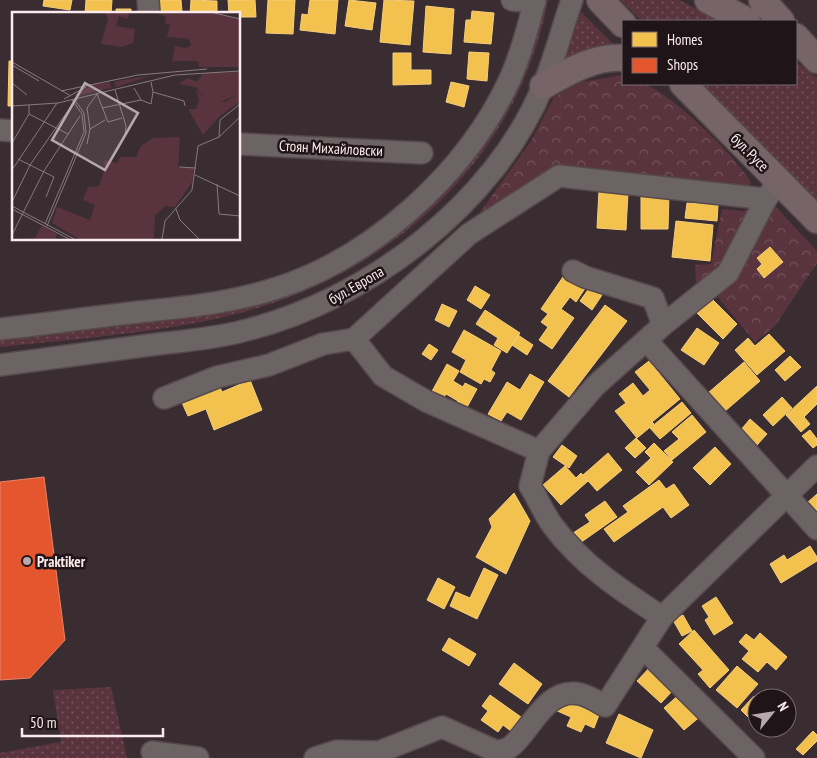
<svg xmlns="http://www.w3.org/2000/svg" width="817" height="758" font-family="'PT Sans Narrow',sans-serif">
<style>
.grass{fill:url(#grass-dots)}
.forest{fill:url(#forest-crowns);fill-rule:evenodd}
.homes{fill:#f2c14e;stroke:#f5ce7e}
.shops{fill:#e4572e;stroke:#eb8368}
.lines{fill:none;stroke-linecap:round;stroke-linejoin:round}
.minor-casing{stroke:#55494c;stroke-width:24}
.major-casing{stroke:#55494c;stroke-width:29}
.minor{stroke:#6c6365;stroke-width:21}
.major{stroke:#766469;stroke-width:26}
.poi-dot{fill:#b7a8ac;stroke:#1f1417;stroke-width:2}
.labels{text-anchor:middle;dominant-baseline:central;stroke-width:5;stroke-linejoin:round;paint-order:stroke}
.street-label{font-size:15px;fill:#fbebee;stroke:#1f1417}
.poi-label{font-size:15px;font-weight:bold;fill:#fbebee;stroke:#1f1417;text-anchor:start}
.inset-road{fill:none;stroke:#87797d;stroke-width:1}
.view{fill:#b7a8ac;fill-opacity:0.15;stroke:#b7a8ac;stroke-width:2.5}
.inset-edge{fill:none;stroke:#fbebee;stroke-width:2.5}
</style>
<defs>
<pattern id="grass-dots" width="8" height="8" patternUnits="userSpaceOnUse" patternTransform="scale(1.25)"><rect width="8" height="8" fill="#59343e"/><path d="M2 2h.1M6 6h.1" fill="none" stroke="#72525a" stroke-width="1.8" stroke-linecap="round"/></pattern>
<pattern id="forest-crowns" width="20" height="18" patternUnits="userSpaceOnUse" patternTransform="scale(1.25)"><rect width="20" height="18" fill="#59343e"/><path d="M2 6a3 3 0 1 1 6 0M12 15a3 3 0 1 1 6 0" fill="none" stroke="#72525a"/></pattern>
</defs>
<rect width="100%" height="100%" fill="#3a2d31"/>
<path class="grass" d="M544,0h4c-30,163 -162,279 -320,316 -71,17 -154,23 -228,31v-9l252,-38 183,-104z
M621,0h58l41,21h-78z
M581,12l33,33 1,4 -53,14z
M796,62l21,16v124l-115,-118h94z
M111,687l16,71h-127v-5l61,-11 -8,-52z"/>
<path class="forest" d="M623,75v9c6,0 14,-1 20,0 27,7 94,74 108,98l-4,8 -182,-22 -96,60 62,-87 23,-44 27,-15z
M775,206l42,45v12l-42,63 -20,16 -39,-47 -20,-11 -1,-19 16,-1 11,-55 20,2zM770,247l13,15 -19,16 -7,-9 5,-5 -5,-6z"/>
<path class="homes" d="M44,0h28l-2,10 -27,-4z
M86,0h26l-1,14h-26z
M154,0h27l1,11 -27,2z
M191,0l26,1v13h-27z
M228,0h27l1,17h-17v-3h-10z
M268,0h27l-2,34 -27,-1z
M310,0h28l-3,34 -35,-4 2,-16 6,1z
M349,0l27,3 -4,27 -27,-4z
M384,0l30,1 -4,44 -30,-3z
M426,6l28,3 -3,45 -28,-2z
M116,9h15v5h-15z
M472,11l22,2 -3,31 -27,-2 2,-22h5z
M469,52l20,1 -2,28 -20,-2z
M393,53h18v17h20v14l-38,1z
M9,61h5v45h-6z
M451,82l18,4 -5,21 -18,-5z
M599,191l29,2 -2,37 -29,-2z
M641,194h28l-1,35h-27z
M687,203l31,2 -1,16 -32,-3z
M676,221l37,4 -3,36 -38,-4z
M770,247l13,15 -19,16 -7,-9 5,-5 -5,-6z
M565,274l23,10 -12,18 -6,-5 -9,12 13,9 -22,31 -13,-9 9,-13 -7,-5 7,-8 -7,-5z
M475,286l15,9 -9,14 -14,-9z
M590,287l12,8 -10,15 -12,-9z
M710,297l27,27 -14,15 -27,-27z
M442,304l15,7 -8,16 -14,-7z
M605,305l22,16 -58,76 -21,-16z
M485,310l35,23 -13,20 -13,-8 4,-7 -22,-14z
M697,328l22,15 -15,22 -23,-15z
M464,330l37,21 -10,19 4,3 -5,9 -6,-3 -3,5 -21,-12 6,-12 -14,-8z
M769,334l16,17 -28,24 -22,-25 13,-12 7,8z
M518,335l15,10 -6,10 -15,-10z
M429,344l9,6 -7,10 -9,-6z
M790,356l11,11 -16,14 -10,-11z
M649,361l31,38 -28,23 2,2 -17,14 -22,-27 11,-8 -7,-9 14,-11 10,13 7,-6 -15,-18z
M744,362l16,19 -36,31 -16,-19z
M447,364l12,7 -6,10 10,6 2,-4 12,6 -11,20 -10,-5 2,-3 -12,-7 -4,7 -12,-6z
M530,374l14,8 -23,38 -14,-8 -6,9 -13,-7 19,-32 13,8z
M217,380l5,12 28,-12 12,30 -48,20 -8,-21 -18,7 -9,-20z
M817,386v18l-13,13 6,7 -9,8 -15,-17z
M782,397l10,11 -19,18 -10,-11z
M682,402l9,11 -31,26 -10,-11z
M692,415l14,17 -34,28 -8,-9 15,-12 -7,-7z
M750,419l17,15 -10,11 -17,-14z
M810,430l7,9v6l-4,3 -11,-12z
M636,438l10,10 -11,10 -10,-10z
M654,443l19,19 -24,23 -13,-13 15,-14 -6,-6z
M562,445l15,11 -8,12 -16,-11z
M715,447l16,17 -21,21 -17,-17z
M608,453l14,17 -25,21 -14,-16z
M565,466l11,12 5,-5 7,8 -27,24 -18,-20z
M659,480l7,9 8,-5 15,21 -18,13 -8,-11 -49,35 -10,-13 24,-17 -5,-6z
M514,493l16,28 -24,53 -30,-17 16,-30 -3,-8z
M817,494v18l-9,-10z
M605,501l12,16 -37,26 -7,-10 17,-11 -5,-7z
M810,546l7,11v4l-36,22 -11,-19 14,-9 3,5z
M484,568l14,7 -21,44 -27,-13 6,-14 14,6z
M438,578l17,9 -11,22 -17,-9z
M716,597l17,26 -19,12 -9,-15 4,-3 -7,-11z
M683,615l9,16 -10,5 -9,-16z
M694,630l35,40 -19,18 -12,-14 5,-4 -24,-26z
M760,633l27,24 -11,13 -9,-8 -9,10 -16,-13 7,-8 -10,-9 7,-8 8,6z
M449,638l27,16 -7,12 -27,-16z
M514,663l28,21 -14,20 -29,-20z
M653,664l24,22 -16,17 -24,-22z
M737,666l21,18 -21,24 -21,-18z
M682,692l20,23 -18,15 -20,-22z
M490,695l31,22 -10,14 -8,-6 -5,7 -17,-12 7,-9 -6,-5z
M754,696l3,3v27l-16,-16z
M560,698l39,17 -5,13 -9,-4 -4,8 -14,-6 4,-9 -16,-7z
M619,714l34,16 -12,28 -35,-15z
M813,731l4,4v6l-14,14 -7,-6z"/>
<path class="shops" d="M44,477l21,163 -35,38 -30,2v-198z"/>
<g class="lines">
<g class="minor-casing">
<path id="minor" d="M148,0l1,14
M512,0l23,2
M0,130l14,1
M239,144l183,9
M573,271l12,6 68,21 10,27
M0,329c46,-5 93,-12 139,-17 46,-5 93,-9 138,-24 97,-31 190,-116 233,-209 11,-25 18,-52 25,-79
M354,339l115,-105 90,-58 207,23
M646,340l171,189
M0,365c50,-7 100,-13 150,-20 31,-4 63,-6 93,-14 123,-30 251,-126 300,-245 12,-28 19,-58 29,-86
M164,398l53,-21 52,-12 54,-21 31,-5 29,37 43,25 113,50
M662,617c-40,-26 -80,-52 -109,-91 -9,-12 -15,-27 -23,-40l9,-35 56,-65 68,-61 65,-52 38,-74 13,-18
M643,648l111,110
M152,752l46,6
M315,758l22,-7 42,1 63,-25 56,25c3,-2 7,-2 11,-4 20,-13 36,-62 71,-54 9,2 18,8 25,12l57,-89 155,-151"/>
</g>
<g class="major-casing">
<path id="major" d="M600,0l23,24
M708,0l39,21
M762,0l19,21
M796,37l21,23
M683,84l134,136
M543,86c25,-14 51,-30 80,-28"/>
</g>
<use href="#minor" class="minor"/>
<use href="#major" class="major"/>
</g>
<circle class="poi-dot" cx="27" cy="561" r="5"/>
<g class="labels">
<g class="street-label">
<text transform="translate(331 148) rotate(3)">Стоян Михайловски</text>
<text transform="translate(750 152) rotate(45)">бул. Русе</text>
<text transform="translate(356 285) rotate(-30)">бул. Европа</text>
</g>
<g class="poi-label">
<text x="37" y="561">Praktiker</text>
</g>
</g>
<g transform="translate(12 12)">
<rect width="228" height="228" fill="#3a2d31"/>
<path d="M137,64l-33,11 -2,-4 3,-2zM98,70l1,6 -37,8 17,-11zM184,77l11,11 18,2 14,-8v8l-19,14 -17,19 -15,-26h8l3,-8zM168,125l-2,31h16l-2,14 -17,25 -10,-1 -10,10 -1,23h-75l-27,-16 5,-16 33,13 5,-15 -12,-5 5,-13 11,-1 7,-20 -3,-2 2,-4 12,3 3,-6h16l5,-11 12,-8zM30,213l15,9 -2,5h-34l14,-1z" fill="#59343e"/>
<path d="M93,0h24l-1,7 -9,-3 -3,10 19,3 -2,14 -12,4 -20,-3 7,-25zM143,0h54l30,7v48h-40l-1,-6h-26l3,-15 11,2 5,-3 -2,-6 -22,-2 3,-12 -5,-2 1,-6zM191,61l36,-1v22l-21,9 -11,-3 -11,-13 -18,-3 10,-6 9,4z" fill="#59343e"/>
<path class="inset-road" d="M198,0l30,7M0,50l59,34M0,53l27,16M139,70l2,10 31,9 1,5M0,71l15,12M122,76l7,12 10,4 2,-12M49,79l77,-16 69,-6M85,82l11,28 14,-4M52,87l22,-12M228,92l-20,16 -1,17 21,-20M17,93v9l39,20M0,94l46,-3 117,-28 65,-4M90,96l39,-8M78,117l-3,-21 10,-14M0,131l17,-29M75,132l3,-15 15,-9M6,147l36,18 -8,20M99,147l14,-24 1,-9 -11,-36M167,155l17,1M0,158l45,-67M183,163l45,21M205,172l2,30 21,2M0,190l18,-37 44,-63M0,194l62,33M0,197l57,30M164,197l4,11 19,19M33,212l39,-92 -2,-18 -10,-14M35,214l39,-93 -2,-20 -10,-14M0,223l32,-64 36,-55M150,227l3,-18 27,-31 6,-44 21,-9"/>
<path class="view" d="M73,71l53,30 -33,57 -53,-30z"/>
<rect width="228" height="228" class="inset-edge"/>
</g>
<rect x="622" y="20" width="175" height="65" fill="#1f1417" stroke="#776a6d"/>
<rect x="632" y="32" width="25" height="15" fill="#f2c14e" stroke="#776a6d"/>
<text x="667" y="45" font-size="15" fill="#fbebee">Homes</text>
<rect x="632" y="58" width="25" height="15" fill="#e4572e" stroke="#776a6d"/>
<text x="667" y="70" font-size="15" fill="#fbebee">Shops</text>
<g transform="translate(772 713) rotate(60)"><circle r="24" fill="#1f1417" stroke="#776a6d"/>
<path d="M0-4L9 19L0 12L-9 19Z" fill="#b7a8ac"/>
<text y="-8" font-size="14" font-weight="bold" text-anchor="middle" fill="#fbebee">N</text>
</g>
<path d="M22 728v8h141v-8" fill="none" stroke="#fbebee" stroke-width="2.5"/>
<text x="30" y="728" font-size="15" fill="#fbebee" stroke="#1f1417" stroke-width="4" paint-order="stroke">50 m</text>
</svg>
